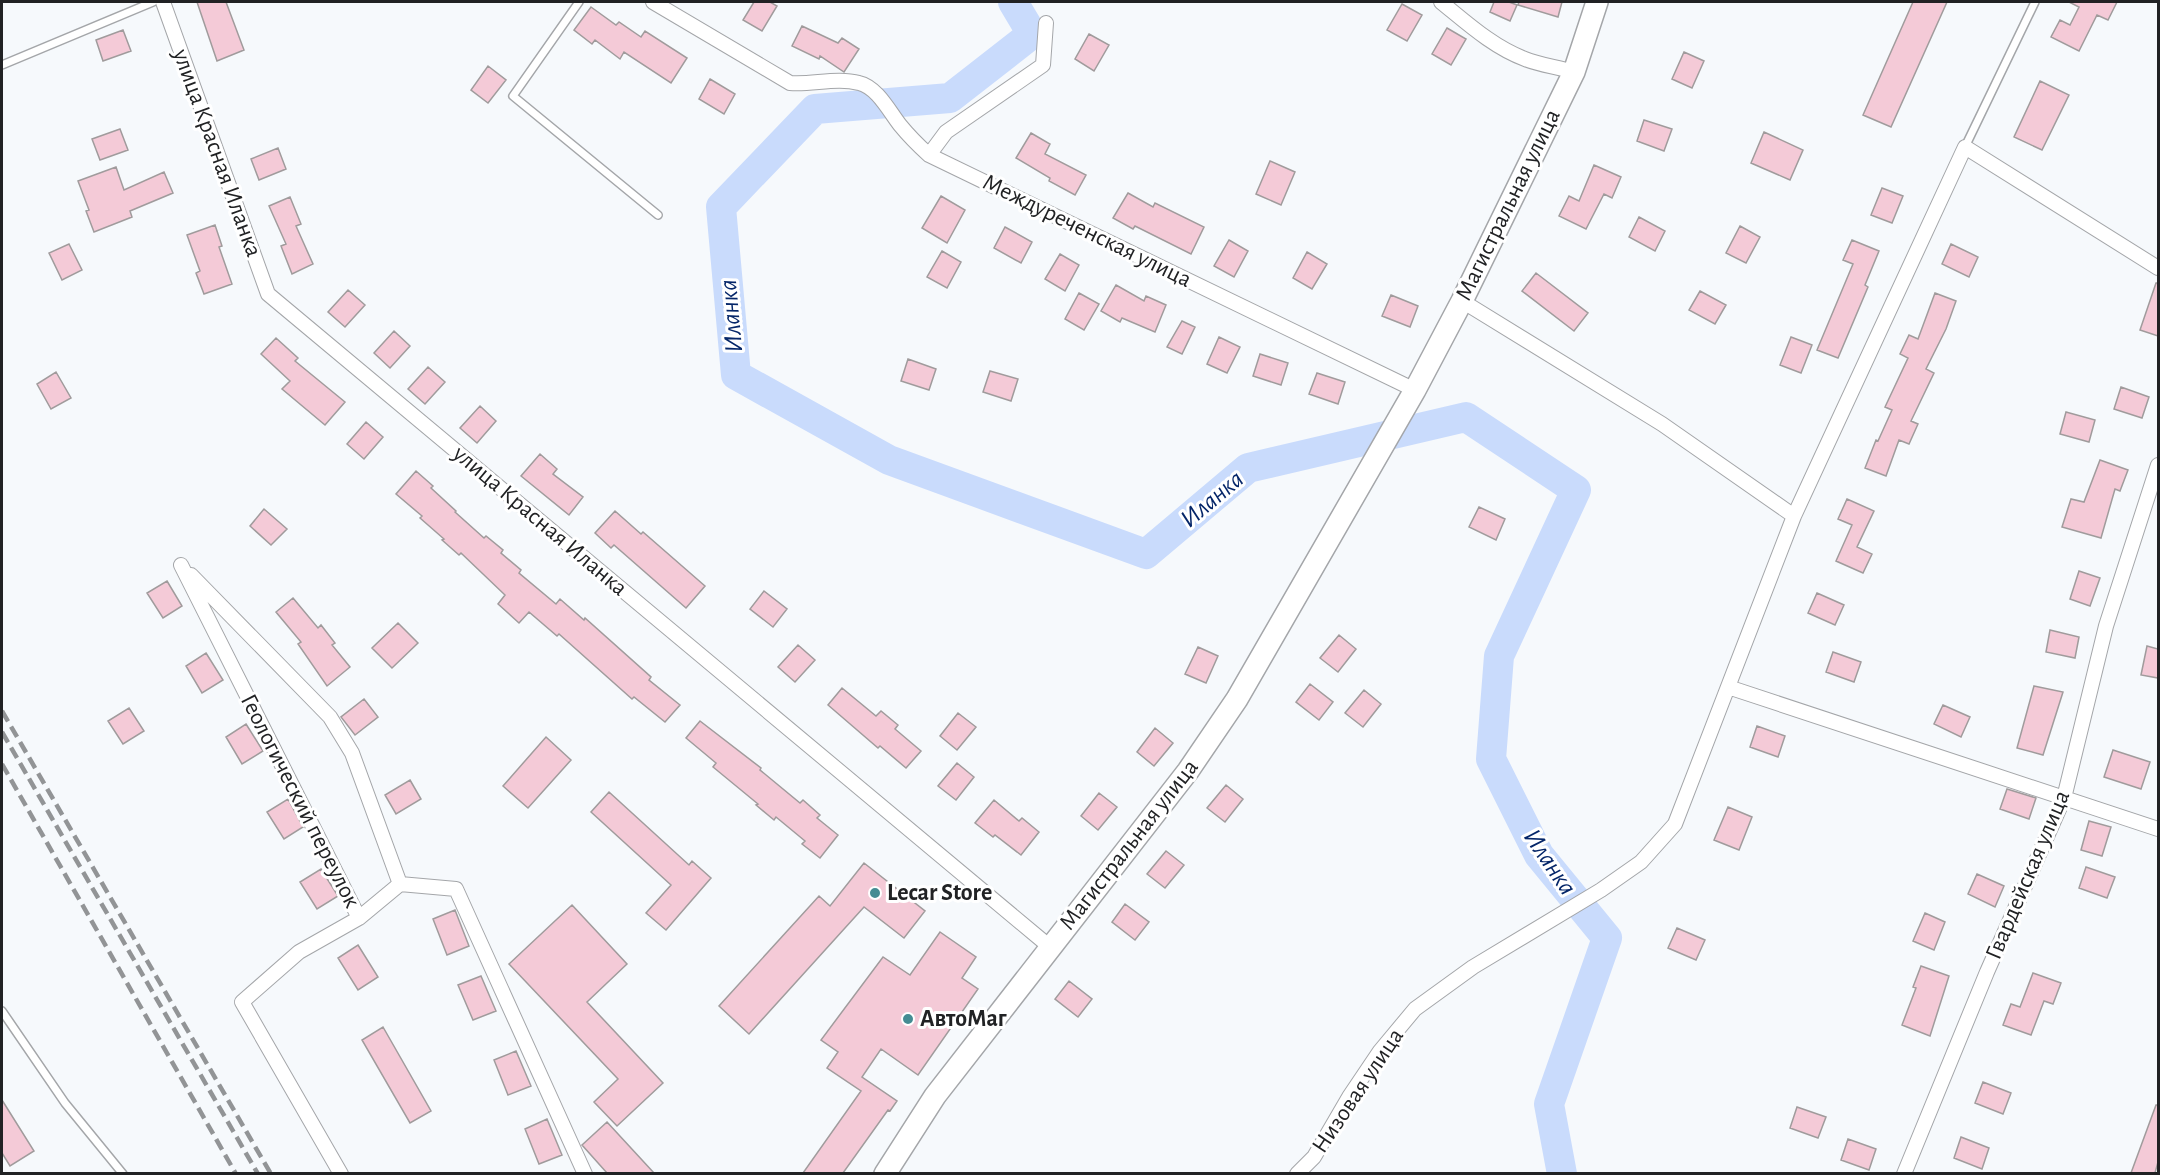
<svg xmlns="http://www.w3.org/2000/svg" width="2160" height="1175" font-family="'Alegreya Sans',sans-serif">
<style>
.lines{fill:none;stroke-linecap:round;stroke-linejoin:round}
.river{stroke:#c9dbfc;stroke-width:30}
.building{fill:#f4cad7;stroke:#a09b9c;stroke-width:1.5}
.service-casing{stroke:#a4a6a9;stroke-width:10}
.minor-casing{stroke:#a4a6a9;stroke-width:16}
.primary-casing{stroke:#a4a6a9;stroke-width:24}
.service{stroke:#fff;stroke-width:7}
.minor{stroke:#fff;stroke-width:14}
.primary{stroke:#fff;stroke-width:21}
.rail{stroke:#929496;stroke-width:4.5;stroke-dasharray:12 6;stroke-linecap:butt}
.poi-dot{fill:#458c93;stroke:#fff;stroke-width:2}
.labels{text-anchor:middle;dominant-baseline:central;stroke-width:6;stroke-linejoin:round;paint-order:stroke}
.street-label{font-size:24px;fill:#212224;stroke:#fff}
.poi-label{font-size:24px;font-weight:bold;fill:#212224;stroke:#fff;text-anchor:start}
.water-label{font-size:26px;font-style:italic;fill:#052669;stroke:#fff}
</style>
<rect width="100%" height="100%" fill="#f6f9fc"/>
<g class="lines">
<path class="river" d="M1013,2l19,32 -82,64 -135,11 -94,98 15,168 153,85 257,94 102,-86 218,-51 110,73 -77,166 -8,103 48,96 68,83 -58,166 13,70"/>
</g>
<path class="building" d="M197,2h29l18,48 -27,11z
M754,2h16l7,4 -15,25 -19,-11z
M1494,2h15l8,3 -7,16 -20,-9z
M1519,2h43l-4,15 -40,-12z
M1913,2h34l-56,125 -28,-12z
M2069,2h48l-9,18 -11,-5 -18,36 -28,-14 9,-17 10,5 9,-18z
M1402,4l20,11 -15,26 -20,-11z
M591,7l25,18 3,-3 22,15 4,-6 42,27 -16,25 -47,-31 -4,7 -25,-19 -3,4 -18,-14z
M802,26l36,17 4,-5 17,11 -15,23 -24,-16 -1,3 -27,-13z
M1447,28l19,11 -15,26 -19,-11z
M123,30l8,21 -28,10 -7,-21z
M1089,34l20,11 -15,26 -19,-12z
M1684,52l20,9 -12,27 -20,-9z
M488,66l18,14 -18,23 -17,-13z
M710,79l25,15 -11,20 -25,-15z
M2040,81l29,14 -27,55 -28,-13z
M1644,120l28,9 -8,22 -27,-10z
M120,129l8,21 -28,10 -8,-21z
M1764,132l39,18 -13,30 -39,-17z
M1031,133l19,11 -5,10 41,21 -11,20 -26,-14 1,-3 -34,-20z
M278,148l8,21 -27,11 -8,-21z
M1270,161l25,11 -14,33 -25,-11z
M1594,165l27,12 -9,21 -8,-4 -18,35 -27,-13 10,-20 10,5z
M116,167l8,23 40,-18 9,21 -43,18 2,6 -38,15 -8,-21 3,-1 -11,-29z
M1882,188l21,8 -11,27 -21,-8z
M1128,193l25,14 2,-4 49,24 -13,27 -56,-28 -2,3 -20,-11z
M941,196l24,14 -18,33 -25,-15z
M290,197l11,27 -5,2 17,38 -21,10 -11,-28 5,-2 -17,-38z
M1639,217l26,14 -10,20 -26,-14z
M215,225l7,21 -3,1 13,37 -28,10 -8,-21 4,-2 -13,-36z
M1740,226l20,11 -14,26 -20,-10z
M1005,227l27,15 -11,21 -27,-15z
M1229,240l19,11 -14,26 -20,-11z
M1852,240l27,11 -14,34 3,2 -30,71 -21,-8 36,-86 -10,-4z
M69,244l13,26 -20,10 -13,-27z
M1951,244l27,13 -9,20 -27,-13z
M942,251l19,11 -14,26 -20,-11z
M1307,252l20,12 -15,25 -19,-11z
M1060,254l19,11 -14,26 -20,-12z
M1536,273l52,40 -14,18 -52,-40z
M2156,283h2v53l-18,-6z
M1116,285l28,16 2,-5 20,9 -11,27 -33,-14 -2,4 -19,-11z
M348,290l17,15 -20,22 -17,-15z
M1700,291l26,14 -11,19 -26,-14z
M1079,293l20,11 -15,26 -19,-11z
M1935,293l21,8 -10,28 -20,40 8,4 -23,48 7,3 -9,20 -10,-4 -13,36 -21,-8 11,-28 2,1 14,-31 -7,-3 23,-49 -8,-4 9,-19 9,4z
M1391,295l27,11 -8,21 -28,-11z
M1182,321l13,6 -13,27 -15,-7z
M394,331l16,15 -20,22 -16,-15z
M1219,337l21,10 -13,26 -20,-9z
M1791,337l21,8 -11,28 -21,-8z
M276,338l22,20 -3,3 50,41 -20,23 -43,-36 8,-8 -29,-27z
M1260,354l28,9 -7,22 -28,-9z
M908,359l28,10 -7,21 -28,-9z
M428,367l17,15 -20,22 -17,-15z
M990,371l28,8 -7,22 -28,-9z
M56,372l15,26 -20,11 -14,-25z
M1317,373l28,9 -7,22 -29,-10z
M2121,387l28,10 -7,21 -28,-9z
M480,406l16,15 -19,22 -17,-15z
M2066,412l29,8 -6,22 -29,-8z
M366,422l17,15 -19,22 -17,-15z
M540,454l17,15 -4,5 30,23 -14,18 -48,-39z
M2100,460l28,10 -8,21 -5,-2 -14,49 -39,-11 9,-28 13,3z
M416,471l17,15 -2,2 25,23 -1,1 29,26 2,-2 17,14 -2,3 20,17 -2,3 37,31 4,-5 24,21 1,-2 66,59 -2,3 31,25 -15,17 -31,-25 -2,2 -73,-65 -2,2 -28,-24 -10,11 -21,-19 7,-9 -44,-42 -2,2 -17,-15 2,-1 -24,-21 2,-2 -26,-22z
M1847,499l27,12 -17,36 15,7 -9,19 -27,-12 16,-36 -14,-6z
M1479,507l26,12 -9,21 -27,-13z
M264,509l23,20 -16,16 -21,-19z
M615,511l26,23 2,-2 62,54 -19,22 -72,-63 -3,3 -16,-15z
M2079,571l21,7 -10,28 -20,-7z
M167,581l15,25 -19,12 -16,-25z
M764,591l23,18 -14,18 -23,-18z
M1817,593l27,12 -9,20 -27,-12z
M293,598l25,30 3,-3 14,18 -3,2 18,22 -23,19 -29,-42 3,-2 -25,-30z
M398,623l20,20 -26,25 -20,-20z
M2050,630l29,7 -4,21 -29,-6z
M1339,635l17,14 -18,23 -18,-14z
M798,645l17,15 -20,22 -17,-15z
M2147,646l11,3v29l-17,-3z
M1198,647l20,9 -12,27 -21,-9z
M1833,652l28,10 -7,20 -28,-10z
M206,653l17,27 -21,13 -16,-27z
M1310,684l23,18 -14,18 -23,-18z
M2034,686l29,6 -20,63 -26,-7z
M842,688l34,28 5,-5 17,14 -3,4 26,22 -15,17 -26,-22 -2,2 -50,-43z
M1364,690l17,14 -18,23 -18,-14z
M364,699l14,18 -23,18 -14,-18z
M1943,705l27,12 -9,20 -27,-13z
M129,708l15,23 -21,13 -15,-23z
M958,713l18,14 -19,23 -17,-14z
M700,721l61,47 -1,2 40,33 3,-3 17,15 -3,3 21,17 -18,23 -18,-14 3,-3 -29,-24 -2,3 -18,-15 2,-1 -45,-37 3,-4 -30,-25z
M246,724l17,27 -21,13 -16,-27z
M1757,726l28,10 -7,21 -28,-10z
M1155,728l18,15 -19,23 -17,-14z
M546,737l25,23 -43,48 -25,-22z
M2113,750l37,12 -9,27 -37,-12z
M957,763l17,14 -18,23 -18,-14z
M410,780l11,19 -25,15 -11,-19z
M1226,785l17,14 -18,23 -18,-14z
M2007,789l29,9 -7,21 -29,-10z
M609,792l80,73 3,-4 19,17 -45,52 -20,-17 25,-28 -80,-73z
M1099,793l18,14 -19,23 -17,-14z
M288,799l15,28 -19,12 -17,-27z
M994,800l25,21 3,-3 17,14 -18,23 -26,-20 -2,2 -18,-14z
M1728,807l24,10 -13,33 -25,-10z
M2089,821l22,6 -9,29 -21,-6z
M1166,851l18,14 -19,23 -18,-14z
M864,863l61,48 -21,27 -40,-31 -115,127 -30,-28 100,-110 11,10z
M2086,867l29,10 -8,21 -28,-10z
M321,869l17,27 -21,13 -17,-27z
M1977,874l27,12 -9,21 -27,-13z
M1125,904l24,18 -14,18 -23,-18z
M572,905l55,59 -40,38 76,81 -46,43 -23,-24 24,-23 -109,-115z
M455,910l14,36 -22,9 -14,-36z
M1925,913l20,9 -11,28 -21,-9z
M1677,928l28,12 -9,20 -28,-12z
M940,932l36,25 -14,21 16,11 -60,86 -37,-26 -19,28 35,24 -7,10 -2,-1 -45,63h-40l58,-82 -34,-23 11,-16 -17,-12 62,-83 27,18z
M358,945l20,32 -20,13 -20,-32z
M1921,966l28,10 -19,60 -28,-11 14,-37 -3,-1z
M2033,973l28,10 -8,21 -9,-3 -13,34 -28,-10 8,-21 9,3z
M481,976l15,35 -23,9 -15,-35z
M1069,981l23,18 -14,18 -23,-18z
M383,1027l48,84 -21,12 -48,-83z
M516,1051l15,35 -23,9 -14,-35z
M1983,1082l28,11 -8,21 -28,-11z
M2,1100l32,51 -24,15 -8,-13z
M2156,1105h2v57l-3,11h-24z
M1797,1107l29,10 -8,21 -28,-10z
M547,1119l15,36 -23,9 -14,-35z
M607,1122l47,51h-47l-25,-28z
M1961,1137l28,11 -7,21 -28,-11z
M1848,1139l28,10 -7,21 -28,-10z"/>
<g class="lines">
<g class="service-casing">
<path id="service" d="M579,2l-66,94 145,119
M2,65l151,-63
M1965,147l70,-145
M2,1011l63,92 58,71"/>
</g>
<g class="minor-casing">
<path id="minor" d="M163,2l105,292 782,653
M653,2l137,81c22,2 47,-6 69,0 18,4 30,28 41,42 9,11 19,21 29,30
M1441,2c26,21 52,45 84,57 15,6 33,8 49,13
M1046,23l-3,42 -97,67 -17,23 486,235
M1794,516l171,-369 193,121
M181,565l178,353 41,-34 56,5 129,285
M191,575l139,142 22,36 48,131
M1728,687l430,142
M341,1174l-99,-172 57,-50 60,-34
M1297,1174l17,-17 35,-60 31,-46 35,-42 58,-42 128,-77 40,-28 34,-38 119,-308 -132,-92 -200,-123
M1904,1174l83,-202 77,-174 42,-172 52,-161"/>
</g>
<g class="primary-casing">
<path id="primary" d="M885,1174l50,-78 253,-325 49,-72 178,-309 47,-89 112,-229 23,-70"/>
</g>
<use href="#service" class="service"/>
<use href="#minor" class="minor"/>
<use href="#primary" class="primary"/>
<path class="rail" d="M2,711l269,463
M2,732l256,442
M2,764l234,410"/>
</g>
<g class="poi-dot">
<circle cx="875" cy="893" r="6"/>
<circle cx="908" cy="1019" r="6"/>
</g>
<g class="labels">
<g class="street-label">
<text transform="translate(217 153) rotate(70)">улица Красная Иланка</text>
<text transform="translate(1508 205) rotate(-64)">Магистральная улица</text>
<text transform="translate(1087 231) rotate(26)">Междуреченская улица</text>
<text transform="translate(540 521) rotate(40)">улица Красная Иланка</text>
<text transform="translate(300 801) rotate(63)">Геологический переулок</text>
<text transform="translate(1129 845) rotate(-52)">Магистральная улица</text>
<text transform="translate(2028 875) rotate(-67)">Гвардейская улица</text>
<text transform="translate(1358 1091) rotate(-56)">Низовая улица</text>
</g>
<g class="poi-label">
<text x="887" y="893">Lecar Store</text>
<text x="920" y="1019">АвтоМаг</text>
</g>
<g class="water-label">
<text transform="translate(731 316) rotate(-95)">Иланка</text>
<text transform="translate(1212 499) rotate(-40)">Иланка</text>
<text transform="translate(1550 862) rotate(56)">Иланка</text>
</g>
</g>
<rect width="2160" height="1175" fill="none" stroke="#212224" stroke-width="6"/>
</svg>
